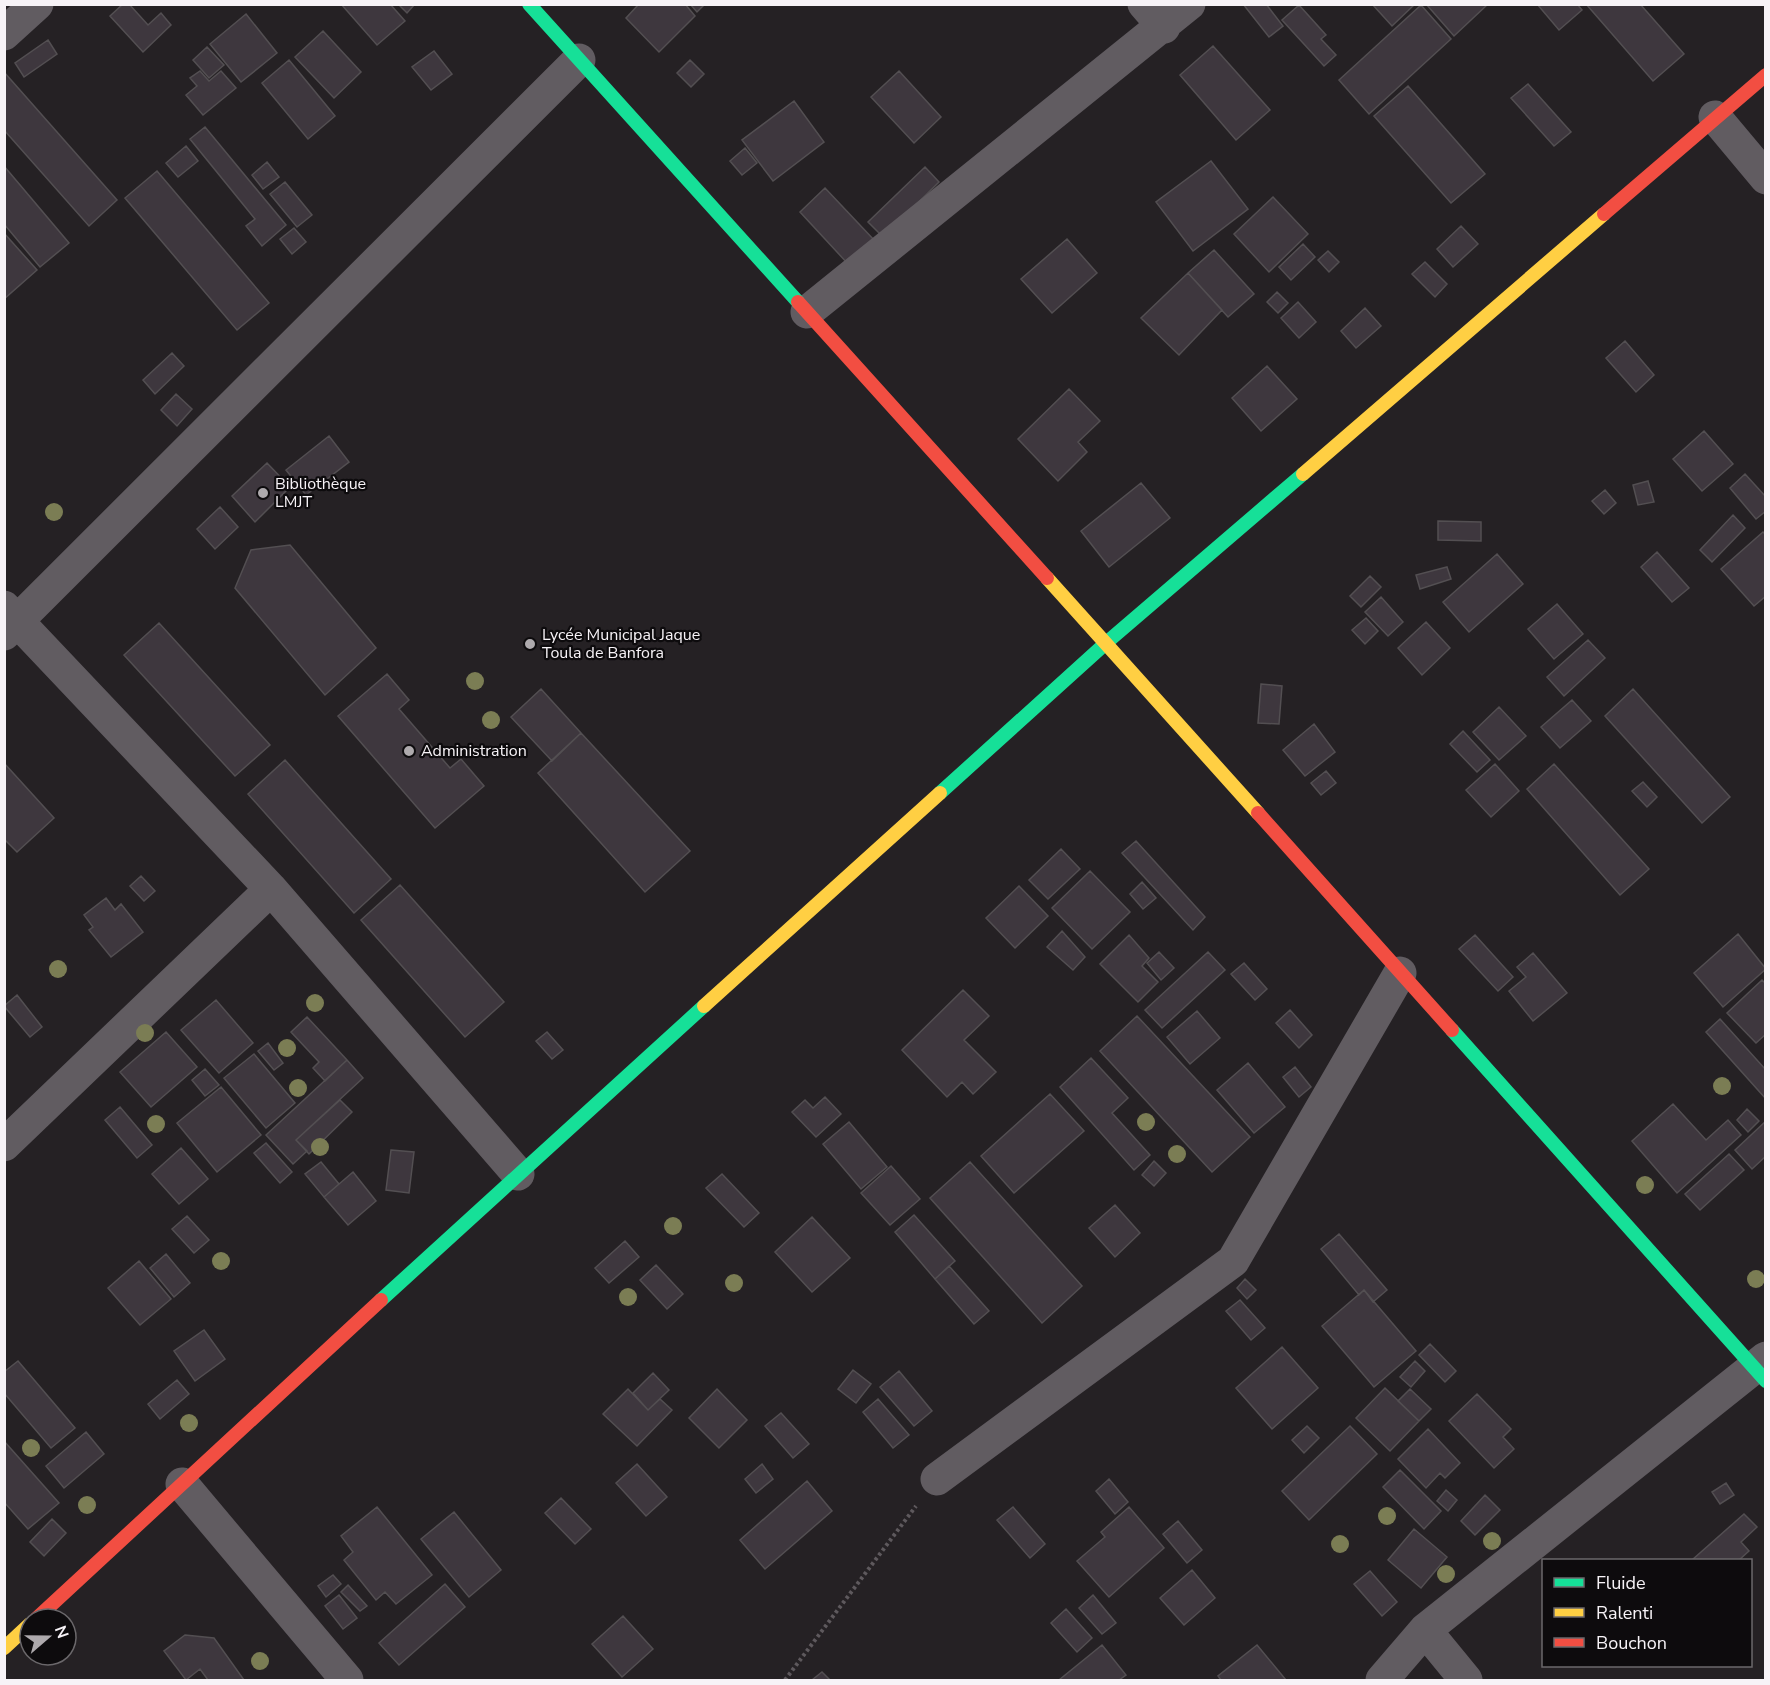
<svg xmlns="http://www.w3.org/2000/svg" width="1770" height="1685" font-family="'Nunito Sans',sans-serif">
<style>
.building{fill:#3e373e;stroke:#534f52;stroke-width:1.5}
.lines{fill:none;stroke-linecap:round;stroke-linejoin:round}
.path{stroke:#5e595d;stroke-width:4;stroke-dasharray:3 3;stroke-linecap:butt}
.street{stroke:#615c61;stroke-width:33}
.fast{stroke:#16e098;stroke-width:14}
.slow{stroke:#ffcf43;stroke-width:14}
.jam{stroke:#f24e42;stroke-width:14}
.tree{fill:#7b7d54}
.poi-dot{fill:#aeaaad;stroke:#0d0b0d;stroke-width:2}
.labels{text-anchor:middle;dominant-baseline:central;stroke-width:4.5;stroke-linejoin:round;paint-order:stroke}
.poi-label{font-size:16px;fill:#f7f3f7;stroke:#0d0b0d;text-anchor:start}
</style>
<rect width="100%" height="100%" fill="#252124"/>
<path class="building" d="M123,4h6l19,21 13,-12 10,12 -28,27 -33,-36z
M341,4h49l15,17 -28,24z
M398,4h17l-8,9z
M639,4h46l10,12 -36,36 -33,-34z
M690,4h15l-8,8z
M1243,4h23l17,22 -14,11z
M1372,4h43l-23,22z
M1426,4h62l-34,32z
M1537,4h40l5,6 -23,20z
M1586,4h54l44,50 -31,27z
M1299,5l27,30 -5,4 15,16 -12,11 -42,-46z
M1421,5l30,34 -82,75 -30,-34z
M246,14l31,39 -36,29 -31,-38z
M323,31l38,41 -27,26 -39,-41z
M48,40l9,14 -33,23 -9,-14z
M1213,46l57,64 -34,30 -56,-65z
M207,47l17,18 -15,13 -16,-18z
M434,51l18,23 -21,16 -19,-23z
M289,60l46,56 -27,23 -46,-56z
M690,60l14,14 -13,13 -14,-14z
M200,71l9,10 12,-10 15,17 -33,27 -17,-20 11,-9 -7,-8z
M899,71l42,46 -27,26 -43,-46z
M4,72l113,128 -28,26 -85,-96z
M1528,84l43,48 -17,14 -43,-48z
M1408,86l77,88 -34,29 -77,-87z
M794,101l30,41 -51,39 -31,-41z
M205,127l81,98 -24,21 -16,-20 9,-7 -65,-80z
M186,146l12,15 -20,16 -12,-14z
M745,148l12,15 -15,12 -12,-14z
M1211,161l37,48 -55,42 -37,-49z
M267,162l12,15 -16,12 -11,-14z
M4,166l65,77 -29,24 -36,-43z
M925,167l14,15 -56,55 -15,-15z
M157,171l112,132 -32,27 -112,-132z
M285,182l27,33 -15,12 -27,-33z
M825,188l50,53 -26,24 -49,-53z
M1273,197l35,37 -39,38 -35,-38z
M1461,226l17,18 -25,23 -16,-18z
M294,228l12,14 -14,12 -12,-15z
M4,233l33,37 -33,29z
M1067,239l30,34 -45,40 -31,-34z
M1303,244l12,13 -24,23 -12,-13z
M1214,250l40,44 -26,23 -40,-44z
M1328,251l11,11 -10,10 -11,-12z
M1425,262l22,22 -12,13 -23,-23z
M1188,273l34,37 -43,45 -38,-37z
M1277,292l11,11 -10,10 -11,-11z
M1298,302l18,20 -17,16 -18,-20z
M1365,308l16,18 -25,22 -15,-17z
M1625,341l29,34 -18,17 -30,-34z
M172,353l12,13 -29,28 -12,-14z
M1267,366l30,33 -36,32 -29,-33z
M1069,389l31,32 -22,21 9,10 -29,29 -40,-42z
M176,394l16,15 -15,17 -16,-16z
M1704,431l29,33 -31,27 -29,-32z
M329,436l20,26 -43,33 -20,-25z
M267,463l23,24 -35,35 -23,-26z
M1745,474l21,23v14l-10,8 -26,-31z
M1648,481l6,21 -16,3 -5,-20z
M1141,483l29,35 -61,49 -28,-36z
M1605,490l11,13 -12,11 -12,-13z
M220,507l18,20 -23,22 -18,-20z
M1733,515l12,13 -33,34 -12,-12z
M1438,521l43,1v19l-43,-1z
M1763,532l3,3v61l-12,10 -33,-37z
M290,545l86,103 -51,47 -90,-107 16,-38z
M1657,552l32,36 -17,14 -31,-35z
M1497,554l26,30 -54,48 -26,-30z
M1447,567l4,12 -31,10 -4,-14z
M1370,576l11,11 -20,20 -11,-11z
M1381,597l22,25 -15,14 -23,-24z
M1557,604l26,30 -29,25 -26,-30z
M1366,618l12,13 -13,13 -13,-14z
M1426,622l24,26 -28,27 -24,-27z
M159,623l111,122 -35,31 -111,-121z
M1588,640l17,18 -41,38 -17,-19z
M387,674l22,26 -10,9 51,59 11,-9 23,27 -49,42 -97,-112z
M1261,684l21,2 -3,38 -21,-1z
M541,689l40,44 -29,28 -41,-44z
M1633,689l97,108 -28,26 -97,-107z
M1572,700l19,21 -31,27 -19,-21z
M1499,707l27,29 -27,24 -26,-28z
M1314,724l21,28 -30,24 -22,-26z
M1463,731l27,29 -13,12 -27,-28z
M581,733l109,118 -45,41 -107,-119z
M285,760l106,119 -37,34 -106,-119z
M4,763l50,55 -37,34 -13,-13z
M1495,764l24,27 -28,26 -25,-27z
M1554,764l95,105 -29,26 -93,-106z
M1326,771l10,12 -15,12 -10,-12z
M1643,782l14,15 -10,10 -15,-16z
M1136,841l69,76 -12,13 -71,-77z
M1061,849l19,20 -32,30 -19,-19z
M1090,871l40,41 -38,37 -40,-41z
M141,876l14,15 -11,10 -14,-15z
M1142,882l14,16 -13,11 -13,-15z
M400,885l104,117 -39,35 -104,-117z
M1019,886l29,30 -33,32 -29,-30z
M106,898l9,12 6,-6 22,28 -32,25 -22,-27 4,-3 -9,-12z
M1062,931l23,26 -12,13 -26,-23z
M1738,934l28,35 -43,38 -29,-34z
M1129,935l20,23 -7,8 16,16 -20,20 -38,-38z
M1475,935l38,42 -15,14 -39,-42z
M1159,952l15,16 -13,12 -14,-17z
M1208,952l17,18 -63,58 -17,-18z
M1533,953l34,40 -34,28 -24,-30 17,-14 -9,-10z
M1244,963l23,26 -12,11 -24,-26z
M1762,980l4,4v50l-10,9 -29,-30z
M963,990l26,26 -25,24 32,32 -23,22 -11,-12 -15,15 -45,-47z
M17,995l25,32 -12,10 -26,-31z
M216,1000l37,43 -34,30 -38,-43z
M1290,1010l22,25 -13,13 -23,-25z
M1197,1011l23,27 -30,26 -23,-27z
M1137,1016l113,121 -38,35 -112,-121z
M307,1017l40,43 -22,21 -12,-13 6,-6 -28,-30z
M1720,1019l46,51v29l-60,-67z
M166,1032l31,35 -46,40 -31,-35z
M547,1032l16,18 -11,9 -16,-18z
M268,1043l15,20 -9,7 -16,-19z
M254,1054l41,49 -29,25 -42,-50z
M1091,1058l37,40 -16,15 38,42 -16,15 -74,-83z
M347,1060l16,18 -67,62 11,11 -14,13 -27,-29z
M1248,1063l37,44 -31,26 -37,-43z
M1295,1067l16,20 -12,10 -16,-20z
M205,1069l14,16 -14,11 -13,-16z
M221,1087l40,48 -44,37 -40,-49z
M1050,1094l34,37 -70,62 -33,-37z
M825,1097l16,17 -25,23 -24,-25 13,-12 8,8z
M340,1100l12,12 -43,42 -13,-14z
M1673,1104l33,36 22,-20 13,15 -64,58 -45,-52z
M120,1107l32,38 -15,13 -32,-38z
M1747,1109l12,12 -11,11 -11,-12z
M1766,1121v35l-14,13 -17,-19z
M849,1122l38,45 -26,22 -38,-45z
M266,1143l26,29 -12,11 -26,-30z
M181,1148l27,31 -29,25 -27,-30z
M391,1150l23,2 -5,41 -23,-3z
M1729,1154l15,16 -44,40 -15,-16z
M1154,1161l12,12 -12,13 -12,-11z
M321,1162l18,22 -15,13 -19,-23z
M970,1162l112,124 -40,37 -112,-125z
M891,1166l29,33 -30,26 -29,-32z
M353,1172l23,29 -28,24 -24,-28z
M722,1174l37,39 -15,14 -38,-39z
M1115,1205l25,28 -25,24 -26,-29z
M914,1215l41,46 -20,18 -40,-47z
M187,1216l22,24 -15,13 -22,-24z
M812,1217l38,41 -38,34 -37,-40z
M1339,1234l48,56 -14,12 -9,-12 -5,5 -38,-46z
M625,1241l14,16 -30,26 -14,-15z
M166,1254l24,29 -16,14 -24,-29z
M139,1261l32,38 -31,26 -32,-37z
M656,1265l27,29 -16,15 -27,-29z
M949,1266l40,45 -15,13 -39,-45z
M1245,1279l11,11 -9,9 -10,-11z
M1364,1290l52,61 -42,36 -52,-61z
M1240,1300l25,28 -14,12 -25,-29z
M204,1330l21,29 -30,22 -21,-30z
M1430,1344l26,27 -11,11 -26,-27z
M1282,1347l36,41 -46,41 -36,-41z
M18,1361l57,67 -24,20 -47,-55v-21z
M1415,1361l10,10 -14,16 -11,-10z
M853,1370l18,14 -15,19 -18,-14z
M899,1371l33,40 -18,15 -34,-39z
M653,1373l16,17 -21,20 -15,-17z
M177,1380l12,14 -29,25 -12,-15z
M1385,1388l34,33 -29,30 -34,-33z
M628,1389l20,21 12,-11 12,11 -35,36 -34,-32z
M717,1389l30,31 -28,28 -30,-30z
M1410,1389l21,20 -12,12 -21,-20z
M1477,1394l34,35 -8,8 11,12 -20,19 -45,-47z
M878,1399l31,36 -16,13 -30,-36z
M781,1413l28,31 -16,14 -28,-32z
M1307,1426l12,12 -15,15 -12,-13z
M1350,1426l27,28 -68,66 -27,-29z
M1428,1429l32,34 -15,15 -5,-5 -14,15 -28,-29z
M86,1432l18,22 -40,34 -18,-22z
M4,1441l55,62 -31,26 -24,-27z
M637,1464l30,33 -21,19 -30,-33z
M762,1464l11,15 -17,14 -11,-14z
M1400,1470l41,41 -17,18 -41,-42z
M1109,1479l19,23 -13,12 -19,-23z
M807,1481l25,30 -67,58 -25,-29z
M1726,1483l8,12 -14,9 -8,-12z
M1446,1490l11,10 -9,11 -11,-10z
M1485,1495l15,15 -25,25 -14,-14z
M561,1498l30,31 -16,15 -30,-31z
M377,1507l55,68 -36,29 -11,-12 -9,8 -32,-40 9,-8 -12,-16z
M1013,1507l32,37 -15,14 -33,-38z
M1129,1507l35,41 -55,49 -32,-36 28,-24 -4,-5z
M454,1512l47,58 -32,27 -48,-58z
M1744,1514l13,13 -16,15 8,9 -10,9h-47z
M52,1519l14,14 -22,23 -14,-14z
M1178,1521l24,29 -15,13 -24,-29z
M1414,1529l33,28 -26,31 -33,-28z
M1192,1570l23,28 -31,27 -24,-27z
M1370,1571l27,31 -15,14 -28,-32z
M333,1575l8,9 -15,13 -8,-11z
M445,1584l20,23 -66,58 -20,-22z
M348,1585l19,21 -7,5 -19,-19z
M339,1595l18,23 -14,11 -18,-23z
M1093,1595l23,28 -14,11 -23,-26z
M1066,1609l26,29 -15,14 -26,-29z
M623,1616l30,33 -31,28 -30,-33z
M185,1635l29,3 30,42h-36l-8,-11 -14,11 -22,-29z
M1102,1645l24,30 -7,5h-60z
M1257,1645l29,35h-65l-3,-4z
M822,1672l8,8h-18z"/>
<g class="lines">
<path class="path" d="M785,1680l131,-174"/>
<path class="street" d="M1144,4l20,23
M4,34l33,-30
M1715,117l51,61
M807,312l382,-308
M4,607l267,282 247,285
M4,634l575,-574
M4,1145l267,-256
M937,1479l296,-218 167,-288
M182,1484l165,196
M1425,1630l41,50
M1382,1680l43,-50 341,-272"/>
<path class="fast" d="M529,4l269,298
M940,793l166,-150 197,-169
M1452,1030l314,351
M381,1300l323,-294"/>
<path class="slow" d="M1303,474l301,-260
M1047,578l211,235
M704,1006l236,-213
M4,1648l26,-24"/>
<path class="jam" d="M1604,214l162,-139
M798,302l249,276
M1258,813l194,217
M36,1619l345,-319"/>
</g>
<g class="tree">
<circle cx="54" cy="512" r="9"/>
<circle cx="475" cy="681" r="9"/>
<circle cx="491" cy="720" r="9"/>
<circle cx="58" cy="969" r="9"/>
<circle cx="315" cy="1003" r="9"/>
<circle cx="145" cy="1033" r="9"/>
<circle cx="287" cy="1048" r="9"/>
<circle cx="1722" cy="1086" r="9"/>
<circle cx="298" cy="1088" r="9"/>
<circle cx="1146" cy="1122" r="9"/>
<circle cx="156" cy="1124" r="9"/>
<circle cx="320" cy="1147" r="9"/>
<circle cx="1177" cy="1154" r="9"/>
<circle cx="1645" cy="1185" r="9"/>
<circle cx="673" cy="1226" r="9"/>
<circle cx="221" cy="1261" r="9"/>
<circle cx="1756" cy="1279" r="9"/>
<circle cx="734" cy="1283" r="9"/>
<circle cx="628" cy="1297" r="9"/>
<circle cx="189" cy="1423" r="9"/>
<circle cx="31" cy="1448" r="9"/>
<circle cx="87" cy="1505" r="9"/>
<circle cx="1387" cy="1516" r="9"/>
<circle cx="1492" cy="1541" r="9"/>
<circle cx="1340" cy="1544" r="9"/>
<circle cx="1446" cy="1574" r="9"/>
<circle cx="260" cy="1661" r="9"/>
</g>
<g class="poi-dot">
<circle cx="263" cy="493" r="6"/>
<circle cx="530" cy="644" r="6"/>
<circle cx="409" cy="751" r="6"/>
</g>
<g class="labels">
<g class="poi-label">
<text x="275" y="484">Bibliothèque<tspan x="275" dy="18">LMJT</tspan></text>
<text x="542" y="635">Lycée Municipal Jaque<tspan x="542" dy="18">Toula de Banfora</tspan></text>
<text x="421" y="751">Administration</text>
</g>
</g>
<rect width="1770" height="1685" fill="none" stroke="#f7f3f7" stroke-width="12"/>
<rect x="1542" y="1559" width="210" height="108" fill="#0d0b0d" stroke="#6b686b" stroke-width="1.5"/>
<rect x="1554" y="1578" width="30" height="9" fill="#16e098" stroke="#6b686b" stroke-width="1.5"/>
<text x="1596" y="1589" font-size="18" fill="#f7f3f7">Fluide</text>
<rect x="1554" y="1608" width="30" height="9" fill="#ffcf43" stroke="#6b686b" stroke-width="1.5"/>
<text x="1596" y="1619" font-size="18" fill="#f7f3f7">Ralenti</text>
<rect x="1554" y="1638" width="30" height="9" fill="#f24e42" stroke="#6b686b" stroke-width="1.5"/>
<text x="1596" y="1649" font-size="18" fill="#f7f3f7">Bouchon</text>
<g transform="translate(48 1637) rotate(70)"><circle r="28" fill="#0d0b0d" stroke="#6b686b" stroke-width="1.5"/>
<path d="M0-4.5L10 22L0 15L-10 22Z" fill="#aeaaad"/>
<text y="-9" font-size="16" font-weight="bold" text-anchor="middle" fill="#f7f3f7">N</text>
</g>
</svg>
